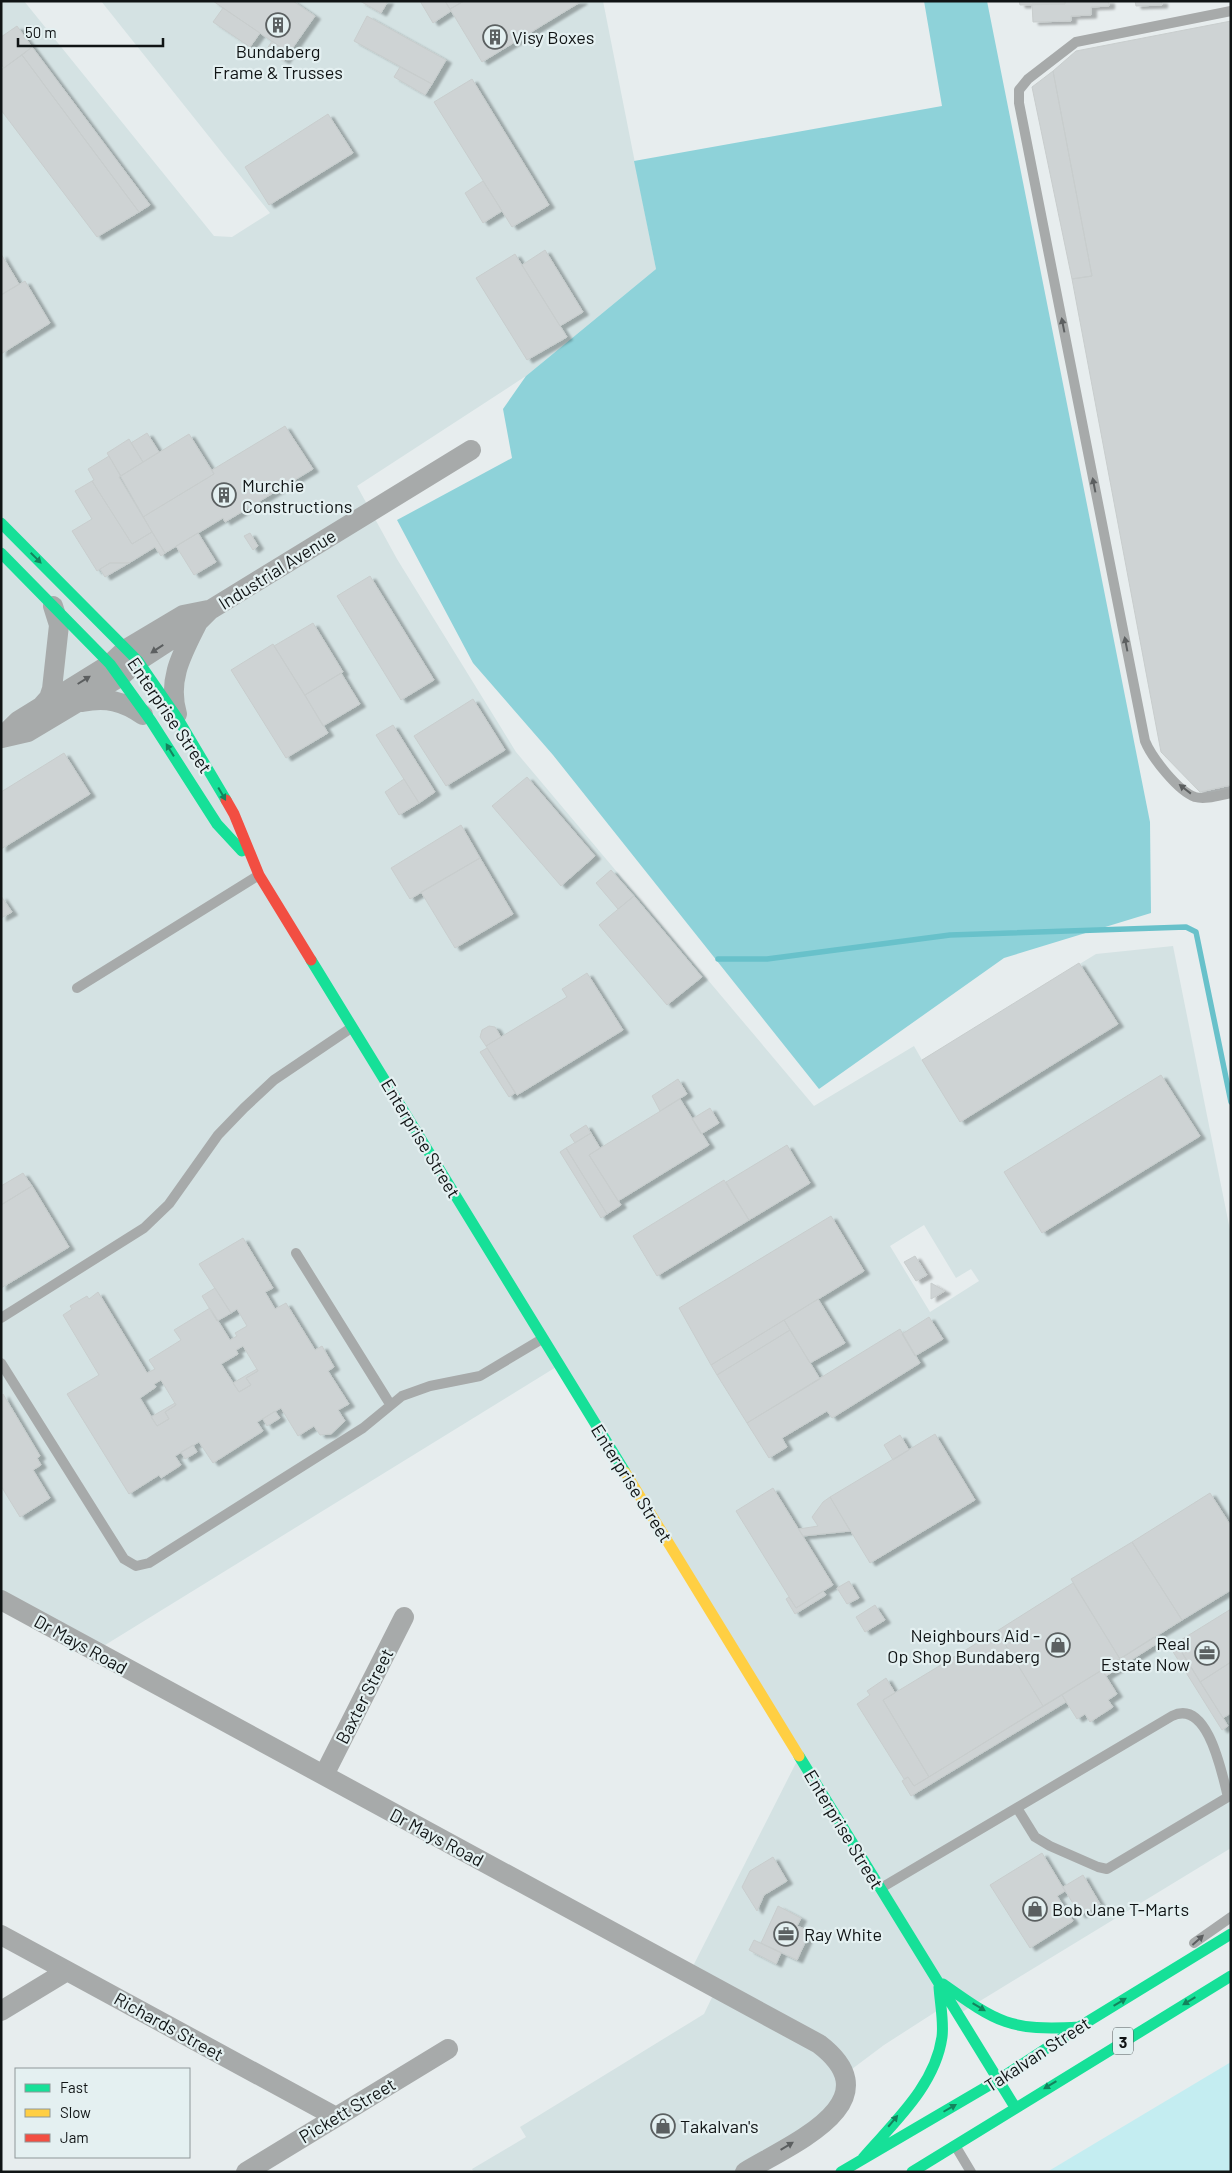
<svg xmlns="http://www.w3.org/2000/svg" width="1232" height="2173" font-family="Barlow,sans-serif">
<style>
.built{fill:#d4e2e3;fill-rule:evenodd}
.green{fill:#c4edf1}
.forest{fill:#8ed2d9}
.lines{fill:none;stroke-linecap:round;stroke-linejoin:round}
.stream{stroke:#68c1ca;stroke-width:5.5}
.building{fill:#ced3d4;stroke:#c8cdcd;fill-rule:evenodd;filter:url(#shadow)}
.lane{stroke:#a7aaaa;stroke-width:10}
.street{stroke:#a7aaaa;stroke-width:20}
.fast{stroke:#16e098;stroke-width:11}
.slow{stroke:#ffcf43;stroke-width:11}
.jam{stroke:#f24e42;stroke-width:11}
.oneway{fill:#5c5f60}
.oneway2{fill:#13845d}
.labels{text-anchor:middle;dominant-baseline:central;stroke-width:4.5;stroke-linejoin:round;paint-order:stroke}
.shield{fill:#e4f0f1;stroke:#505657;stroke-width:1}
.shield-label{font-size:16px;font-weight:bold;fill:#101415}
.poi-label{font-size:18px;fill:#101415;stroke:#e4f0f1;text-anchor:start}
.street-label{font-size:18px;fill:#101415;stroke:#e4f0f1}
</style>
<defs>
<filter id="shadow"><feDropShadow dx="5.5" dy="3" stdDeviation="1" flood-color="#0004"/></filter>
</defs>
<rect width="100%" height="100%" fill="#e7edee"/>
<path class="built" d="M1,1h23l190,235 18,1 38,-24 -169,-212h502l53,268 -130,107 -169,110 40,73 119,193 298,354 100,-60 8,14 174,-106 77,-8 58,289v613l-269,164 -8,-12 -70,45 -40,30 -4,29 -98,68h-268l-2,-3 54,-32 -6,-10 184,-113 13,-27 -27,-15 110,-217 -239,-391 -464,286 -96,-52zM924,1225l32,53 15,-9 8,12 -49,31 -40,-66z"/>
<path class="green" d="M1231,2062v110h-184z"/>
<path class="forest" d="M924,1h63l163,821 1,91 -147,45 -185,131 -266,-334 -80,-92 -76,-143 115,-62 -9,-49 23,-33 130,-107 -22,-108 308,-55z"/>
<g class="lines">
<path class="stream" d="M718,959h49l183,-24 236,-8 10,5 35,170"/>
</g>
<path class="building" d="M213,1h80l22,15 -26,37z
M360,1h28l-7,12z
M420,1h25l6,10 -18,12z
M445,1h19l-14,8z
M464,1h118l-100,61 -32,-53z
M1019,1h46v3l-45,1z
M1065,1h44v5l-18,1v8l-20,1v5l-38,1 -1,-18h33z
M1135,1h27v4l-26,1z
M223,8l37,25 -10,14 -37,-25z
M367,16l79,44 -14,24 -78,-43z
M1231,21v764l-31,7 -39,-40 -89,-473 20,-3 -39,-205 23,-20z
M17,26l15,21 -28,21 -3,-4v-27z
M272,41l17,12 -5,8 -17,-12z
M32,47l118,158 -11,7 -117,-157z
M22,55l117,157 -42,25 -96,-127v-40z
M400,67l32,17 -7,11 -31,-18z
M1053,71l39,205 -20,3 -40,-192z
M472,79l77,126 -37,22 -78,-125z
M328,114l25,39 -84,52 -24,-38z
M483,181l19,30 -19,12 -18,-30z
M545,250l38,62 -23,14 -38,-61z
M1,254l18,30 -18,11z
M515,254l52,83 -40,23 -51,-82z
M25,281l25,42 -49,31v-59z
M285,426l28,43 -88,53 -2,-4 -58,35 -22,-36 71,-43 -2,-4z
M147,433l12,19 -16,10 -12,-19z
M189,434l25,40 -71,43 -24,-40z
M129,439l14,23 -22,14 -14,-23z
M109,456l43,76 -20,12 -40,-63 2,-1 -6,-11z
M92,481l40,63 20,-12 13,21 -4,3 -6,-9 -26,16h-19l-13,8 -25,-40 20,-12 -17,-28z
M198,533l18,29 -22,13 -18,-29z
M250,533l8,13 -5,4 -9,-14z
M110,563h19l-24,14 -5,-8z
M370,576l64,104 -33,20 -64,-104z
M313,623l30,49 -38,23 -31,-49z
M273,644l55,89 -42,25 -55,-88z
M341,673l19,31 -37,22 -18,-31z
M473,699l32,51 -59,36 -32,-50z
M393,725l42,67 -16,11 -43,-68z
M64,753l26,41 -89,55v-57z
M527,777l68,79 -34,30 -69,-80z
M404,779l15,24 -20,12 -14,-23z
M461,825l19,33 -70,41 -19,-31z
M480,858l33,56 -58,34 -34,-56z
M611,870l23,26 -16,13 -22,-26z
M1,896l11,16 -11,6z
M634,896l68,81 -35,28 -68,-80z
M1079,963l39,61 -158,98 -38,-62z
M587,973l36,57 -106,65 -31,-49 81,-49 -5,-8z
M489,1026l6,1 6,10 -15,9 -6,-9 2,-7z
M487,1048l28,45 -6,4 -29,-45z
M1161,1075l39,61 -158,97 -38,-61z
M678,1079l9,15 -27,17 -8,-15z
M680,1099l29,46 -91,56 -29,-46z
M710,1108l9,15 -18,11 -9,-15z
M586,1125l5,8 -16,10 -5,-8z
M591,1133l9,15 -11,7 32,50 -14,9 -41,-66z
M787,1145l23,38 -61,37 -23,-38z
M566,1148l41,66 -6,4 -41,-66z
M23,1173l9,13 -31,19v-19z
M724,1180l25,40 -92,56 -24,-40z
M32,1186l37,61 -68,41v-83z
M831,1216l33,55 -153,94 -32,-57z
M243,1238l30,50 -8,4 10,17 11,-6 29,47 7,-4 12,21 -6,4 21,33 -11,6 7,11 -14,13 -11,1 -6,-9 -16,10 -17,-28 -24,14 6,9 -50,32 -14,-21 -24,14 6,9 -20,13 -2,-3 -30,19 -62,-100 32,-19 -36,-60 9,-6 -2,-3 17,-10 2,3 9,-7 49,81 8,-4 -6,-9 32,-20 -7,-10 36,-22 20,32 7,-4 -2,-3 12,-7 -10,-17 -6,4 -32,-49zM243,1346l15,25 -12,7 5,7 -12,7 -18,-28 17,-10 -2,-4zM161,1380l15,25 -11,7 4,7 -12,7 -17,-28 16,-11 -2,-3z
M915,1256l12,19 -11,6 -12,-19z
M931,1283l14,8 -14,8z
M215,1288l16,25 -14,8 -15,-25z
M818,1299l27,44 -35,20 -26,-43z
M929,1317l14,22 -28,17 -13,-22z
M784,1320l6,10 -73,45 -6,-10z
M900,1329l20,34 -88,55 -5,-7 -45,27 5,9 -18,11 -22,-35z
M790,1330l30,49 -73,44 -30,-48z
M257,1369l1,2 -12,7 5,7 -12,7 -6,-9z
M3,1394l37,62 -3,2 4,7 -8,5 17,28 -30,19 -19,-31z
M175,1403l1,2 -11,7 4,7 -12,7 -6,-9z
M275,1411l5,7 -13,8 -4,-7z
M935,1434l40,66 -105,63 -40,-66z
M900,1435l9,15 -16,10 -9,-15z
M193,1445l4,7 -12,7 -4,-7z
M773,1488l60,97 -37,23 -60,-97z
M1210,1493l21,33v64l-49,30 -50,-78z
M830,1497l20,34 -47,5 -4,-7 19,-3 -6,-9 11,-15z
M1132,1542l50,78 -62,39 -49,-80z
M849,1581l10,17 -12,6 -10,-16z
M1073,1583l47,76 -77,47 -46,-75z
M823,1591l3,4 -31,19 -9,-15 3,-2 7,11z
M875,1605l10,15 -20,12 -9,-15z
M1231,1609v53l-31,20 -24,-39z
M997,1631l46,75 -114,71 -46,-77z
M1154,1637l4,6 -52,33 -4,-6z
M1176,1643l52,83 -6,4 -52,-83z
M1231,1662v51l-8,5 -23,-36z
M1102,1670l15,24 -9,6 5,7 -23,15 -5,-8 -8,5 -15,-24z
M886,1678l9,15 -12,7 46,77 -15,9 -6,-9 -4,2 -47,-75 13,-9 -3,-4z
M1062,1695l4,7 -155,94 -9,-15 6,-4 6,9z
M1042,1853l23,38 -8,5 16,25 -43,27 -40,-63z
M773,1857l14,24 -23,14 -7,16 -15,-24 8,-16z
M1083,1875l17,29 -20,11 -17,-28z
M778,1906l23,12 -4,8 10,4 -2,3 4,1 -12,26 -36,-17z
M754,1940l27,13 -5,11 -27,-14z"/>
<g class="lines">
<path class="lane" d="M1231,11l-155,31 -48,37 -9,11v13l126,638c7,17 33,50 50,56 11,3 25,-2 36,-4
M77,988l182,-113
M296,1253l94,151
M1,1318l143,-90 25,-24 49,-69 26,-27 30,-28 77,-52
M1,1363l123,196 12,7 13,-3 214,-135 39,-32 28,-10 50,-10 62,-37
M881,1888l291,-172c36,-18 50,58 56,81l-121,72 -9,-2 -48,-21 -15,-9 -18,-29
M1194,1943l37,-26
M956,2147l15,25"/>
<path class="street" d="M82,702c24,-5 41,-1 61,13
M41,707l8,-9 3,-9 7,-64 -6,-19
M177,714c-10,-34 5,-60 20,-90
M1,738l17,-17 92,-57 16,-15 57,-34 25,-5
M2,738l26,-6 92,-55 18,-16 60,-39 12,-12 261,-160
M1,1600l818,444c76,58 -28,100 -74,128
M324,1775l80,-158
M1,1935l335,182
M1,2011l66,-40
M246,2172l202,-123"/>
<path class="fast" d="M1,523l137,138 40,58 48,81
M1,553l109,111 41,57 66,103 25,27
M311,960l314,512
M799,1756l216,351
M943,1984c55,39 67,47 136,43
M863,2158c31,-36 72,-72 79,-121 2,-16 -2,-34 -3,-50
M841,2172l157,-92 81,-53 152,-93
M912,2172l319,-196"/>
<path class="slow" d="M625,1472l174,284"/>
<path class="jam" d="M226,800l8,14 25,61 52,85"/>
</g>
<defs><path id="oneway-solid" d="M-6-.8H1V-3.2L6.5 0L1 3.2V.8H-6Z" transform="scale(1.25)"/></defs>
<g class="oneway">
<use href="#oneway-solid" transform="translate(1063 325) rotate(-101)"/>
<use href="#oneway-solid" transform="translate(1094 485) rotate(-101)"/>
<use href="#oneway-solid" transform="translate(1126 644) rotate(-101)"/>
<use href="#oneway-solid" transform="translate(157 649) rotate(147)"/>
<use href="#oneway-solid" transform="translate(84 680) rotate(-32)"/>
<use href="#oneway-solid" transform="translate(1185 789) rotate(-142)"/>
<use href="#oneway-solid" transform="translate(1198 1940) rotate(-42)"/>
<use href="#oneway-solid" transform="translate(787 2146) rotate(-31)"/>
</g>
<g class="oneway2">
<use href="#oneway-solid" transform="translate(36 558) rotate(45)"/>
<use href="#oneway-solid" transform="translate(170 750) rotate(-122)"/>
<use href="#oneway-solid" transform="translate(222 794) rotate(60)"/>
<use href="#oneway-solid" transform="translate(1189 2001) rotate(149)"/>
<use href="#oneway-solid" transform="translate(1120 2002) rotate(-31)"/>
<use href="#oneway-solid" transform="translate(979 2007) rotate(31)"/>
<use href="#oneway-solid" transform="translate(1050 2085) rotate(149)"/>
<use href="#oneway-solid" transform="translate(950 2108) rotate(-30)"/>
<use href="#oneway-solid" transform="translate(893 2121) rotate(-50)"/>
</g>
<defs>
<g id="building-ring" transform="scale(1.25)"><circle r="9.5" fill="#e4f0f1" stroke="#5b6061" stroke-width="1.5"/><path d="M-4-6H4V6H1V3H-1V6H-4ZM-2.5-4.3h1.7v1.8h-1.7ZM.8-4.3h1.7v1.8H.8ZM-2.5-1h1.7V.8h-1.7ZM.8-1h1.7V.8H.8Z" fill="#5b6061"/></g>
<g id="shop-ring" transform="scale(1.25)"><circle r="9.5" fill="#e4f0f1" stroke="#5b6061" stroke-width="1.5"/><path d="M-5-2.5h2.3a2.7 3.5 0 0 1 5.4 0H5L5.5 6h-11ZM-1.5-2.5h3a1.5 2.3 0 0 0-3 0Z" fill="#5b6061"/></g>
<g id="office-ring" transform="scale(1.25)"><circle r="9.5" fill="#e4f0f1" stroke="#5b6061" stroke-width="1.5"/><path d="M-6-3h4V-5.5h4V-3h4V5H-6ZM-1-4.5V-3h2v-1.5ZM-6 0V1H6V0Z" fill="#5b6061"/></g>
</defs>
<g fill-rule="evenodd">
<use href="#building-ring" x="278" y="25"/>
<use href="#building-ring" x="495" y="37"/>
<use href="#building-ring" x="224" y="495"/>
<use href="#shop-ring" x="1058" y="1645"/>
<use href="#office-ring" x="1207" y="1653"/>
<use href="#shop-ring" x="1035" y="1909"/>
<use href="#office-ring" x="786" y="1934"/>
<use href="#shop-ring" x="663" y="2126"/>
</g>
<g class="labels">
<rect class="shield" x="1113" y="2027.5" width="20" height="27" rx="4"/>
<g class="shield-label">
<text x="1123" y="2041">3</text>
</g>
<g class="poi-label">
<text x="512" y="37">Visy Boxes</text>
<text x="278" y="51" text-anchor="middle">Bundaberg<tspan x="278" dy="21">Frame &amp; Trusses</tspan></text>
<text x="242" y="485">Murchie<tspan x="242" dy="21">Constructions</tspan></text>
<text x="1040" y="1635" text-anchor="end">Neighbours Aid -<tspan x="1040" dy="21">Op Shop Bundaberg</tspan></text>
<text x="1190" y="1643" text-anchor="end">Real<tspan x="1190" dy="21">Estate Now</tspan></text>
<text x="1052" y="1909">Bob Jane T-Marts</text>
<text x="804" y="1934">Ray White</text>
<text x="680" y="2126">Takalvan's</text>
</g>
<g class="street-label">
<text transform="translate(277 569) rotate(-32)">Industrial Avenue</text>
<text transform="translate(170 715) rotate(56)">Enterprise Street</text>
<text transform="translate(421 1138) rotate(59)">Enterprise Street</text>
<text transform="translate(632 1483) rotate(58)">Enterprise Street</text>
<text transform="translate(81 1644) rotate(29)">Dr Mays Road</text>
<text transform="translate(364 1696) rotate(-63)">Baxter Street</text>
<text transform="translate(844 1829) rotate(59)">Enterprise Street</text>
<text transform="translate(437 1837) rotate(28)">Dr Mays Road</text>
<text transform="translate(169 2026) rotate(29)">Richards Street</text>
<text transform="translate(1037 2054) rotate(-33)">Takalvan Street</text>
<text transform="translate(347 2110) rotate(-31)">Pickett Street</text>
</g>
</g>
<rect width="1232" height="2173" fill="none" stroke="#101415" stroke-width="5"/>
<rect x="15" y="2068" width="175" height="90" fill="#e4f0f1" stroke="#8f9899"/>
<rect x="25" y="2084" width="25" height="8" fill="#16e098" stroke="#8f9899"/>
<text x="60" y="2093" font-size="15" fill="#101415">Fast</text>
<rect x="25" y="2109" width="25" height="8" fill="#ffcf43" stroke="#8f9899"/>
<text x="60" y="2118" font-size="15" fill="#101415">Slow</text>
<rect x="25" y="2134" width="25" height="8" fill="#f24e42" stroke="#8f9899"/>
<text x="60" y="2143" font-size="15" fill="#101415">Jam</text>
<path d="M18 38v8h145v-8" fill="none" stroke="#101415" stroke-width="2.5"/>
<text x="25" y="38" font-size="15" fill="#101415" stroke="#e4f0f1" stroke-width="4" paint-order="stroke">50 m</text>
</svg>
